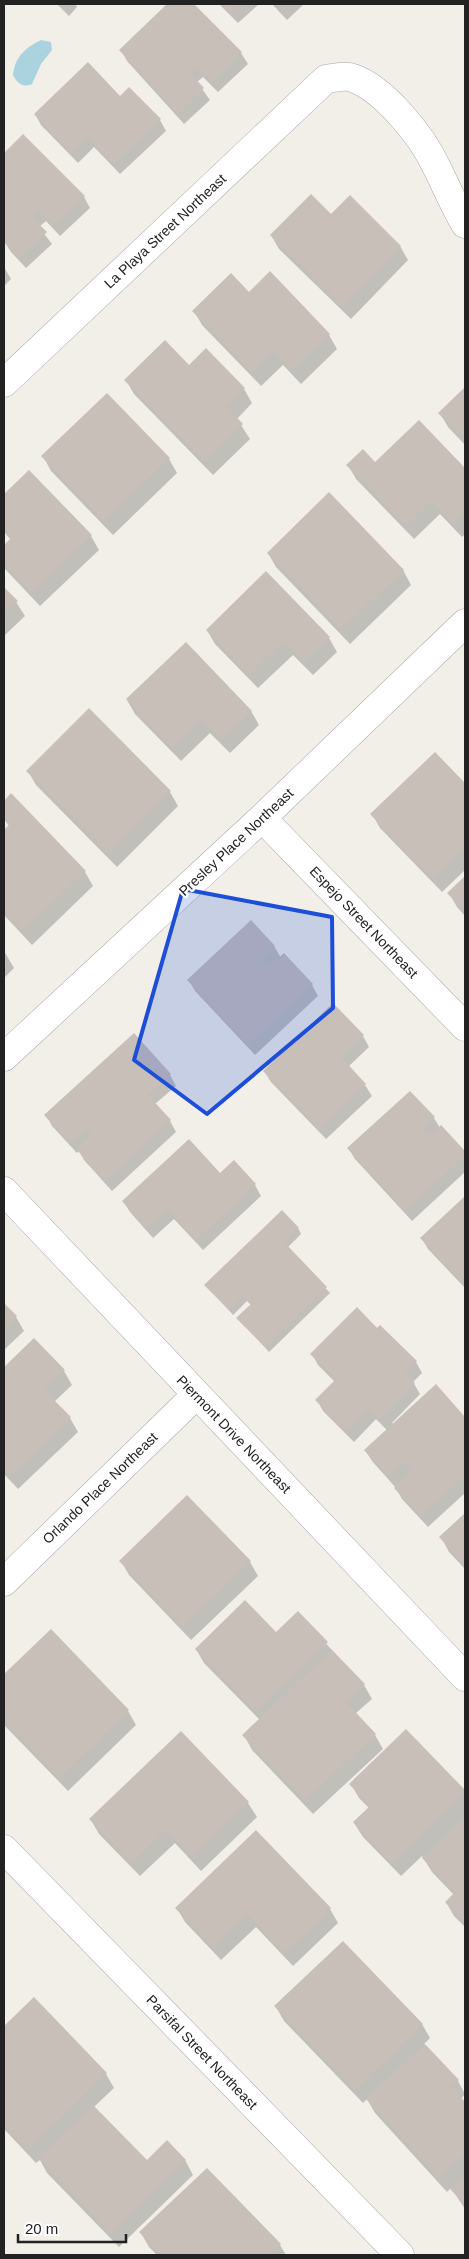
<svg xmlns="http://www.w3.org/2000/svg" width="469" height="2259" font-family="Arial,sans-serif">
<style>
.water{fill:#aad3df}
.shadow{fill:#0003}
.building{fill:#c7bfb8}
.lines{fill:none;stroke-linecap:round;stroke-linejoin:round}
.street-casing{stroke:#a9a9a9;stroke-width:29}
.street{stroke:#fff;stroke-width:28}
.marked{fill:#1d4ed8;fill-opacity:0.2;stroke:#1d4ed8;stroke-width:4;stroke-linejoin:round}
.labels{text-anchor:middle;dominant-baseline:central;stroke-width:4.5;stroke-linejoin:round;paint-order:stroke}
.street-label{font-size:14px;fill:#222;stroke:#fff}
</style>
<rect width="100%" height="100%" fill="#f2efe9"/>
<path class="water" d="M41,40l10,2 1,8 -11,14 -9,20c-9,4 -15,-1 -19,-9 2,-18 12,-27 28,-35z"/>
<path class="shadow" d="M57,4h18l2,3 -8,9z
M169,4h24l48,49 7,11 -30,28 -15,-15 -6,5 13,18 -26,24 -57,-63 -6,-11z
M219,4h40l-21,19z
M272,4h32l-17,16z
M129,88l31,32 6,11 -46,43 -26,-27 -16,16 -37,-38 -6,-11 85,-17z
M23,136l61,61 6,11 -30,28 -14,-15 -7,6 13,17 -26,24 -15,-16 -7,-11v-87z
M331,216l69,30 8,14 -57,59 -72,-70 -8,-14z
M4,267l7,12 -7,7z
M249,293l80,42 8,14 -36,35 -18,-19 -22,21 -59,-61 -8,-14z
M206,350l38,39 8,14 -15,16 13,20 -37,36 -79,-81 -8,-14 63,-14z
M465,388v57l-17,-18 -8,-14z
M419,422l46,48v64l-3,3 -22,-23 -26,25 -58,-60 -8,-14 27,-1z
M43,456l126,3 8,14 -64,62 -62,-64z
M29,472l62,64 8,14 -59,56 -36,-38v-21l7,-7 -7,-8v-36z
M268,553l135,17 8,15 -61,59 -74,-77z
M4,588l12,14 9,14 -21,20z
M207,630l122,8 8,14 -24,23 -20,-20 -35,33 -43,-44z
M127,700l124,11 8,14 -29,28 -20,-20 -29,28 -46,-47z
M89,710l81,82 8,14 -61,61 -81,-82 -8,-14z
M435,753l30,32v85l-23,22 -62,-64 -8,-14z
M11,795l74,77 8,14 -61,59 -28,-30v-83l5,-6 -5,-7v-17z
M465,877v39l-8,-9 -8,-14z
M274,946l7,12 31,27 6,11 -63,59 -60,-64 -6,-11z
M4,951l10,17 -10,10z
M363,1036l6,11 -21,20 17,18 7,11 -46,43 -55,-57 -7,-11z
M170,1075l6,11 -21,18 15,17 6,11 -64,59 -28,-31 -5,-9 -2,2 -25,-27 -6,-11z
M434,1118l6,10 1,-1 24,26v19l-53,49 -57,-62 -6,-10z
M220,1175l35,10 6,11 -58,54 -29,-31 -21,19 -23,-26 -7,-11z
M465,1198v90l-37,-39 -6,-10z
M298,1228l3,6 -13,13 42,46 -61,59 -31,-34 13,-13 -4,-4 -14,14 -27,-30z
M4,1305l12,12 8,14 -20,19z
M377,1329l39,33 6,11 -9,9 7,12 -28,29 2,1 42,-38 29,33v74l-37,34 -26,-28 -6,-11 -24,-27 -7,-11 22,-20 -11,-11 -22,23 -31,-31 -6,-11 18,-18 -17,-17 -6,-11z
M34,1339l30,32 8,14 -18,17 16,16 8,14 -60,57 -14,-15v-105z
M465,1514v55l-16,-17 -8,-15z
M121,1561l129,1 8,14 -67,64 -62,-65z
M298,1613l66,72 8,14 -17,15 20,21 8,14 -70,65 -61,-64 -8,-15 16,-15 -56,-57 -8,-14 80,-15z
M50,1631l78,80 8,14 -68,66 -64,-66v-49z
M406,1731l59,61v135l-11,-11 -8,-14 8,-7 -22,-23 -10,-16 -21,20 -38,-39 -9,-14 15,-15 -10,-10 -8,-14z
M181,1733l67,70 9,14 -56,54 -26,-28 -35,33 -41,-42 -8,-14z
M177,1908l153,1 8,14 -45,43 -37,-39 -35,33 -36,-38z
M34,1999l72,75 8,14 -20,19 53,55 38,-2 8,15 -74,72 -72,-74 -7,-13 -4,3 -32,-34v-101z
M276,2007l146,17 8,14 -6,6 34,37 7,13 -4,5 4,4v106l-14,-21 -4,4 -72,-79 -8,-14 -4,4 -79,-82z
M141,2233l139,12 6,10h-129l-8,-8z"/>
<path class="building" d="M58,4h14l-7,7z
M167,4h27l48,48 -30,30 -15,-15 -7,6 14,15 -26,26 -16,-17 1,-1 -44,-46z
M222,4h19l-10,9z
M88,62l32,34 9,-9 32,32 -47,45 -27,-27 -16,16 -37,-39z
M23,134l62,62 -32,30 -14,-15 -7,6 15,15 -28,26 -15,-16v-89z
M311,194l20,20 19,-19 51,51 -59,60 -72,-71z
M270,271l60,63 -38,36 -18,-19 -22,22 -60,-62 39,-38 18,19z
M165,340l24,25 17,-17 39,40 -18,19 16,17 -38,38 -81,-82z
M465,387v54l-27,-28z
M107,393l63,65 -66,63 -63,-65z
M419,420l46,48v44l-12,12 -22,-23 -25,25 -60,-61 17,-16 12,13z
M29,470l63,65 -60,58 -28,-29v-19l8,-8 -8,-9v-34z
M329,492l75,78 -63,60 -74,-77z
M266,571l64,66 -26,25 -20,-21 -35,34 -43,-45z
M4,587l14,14 -14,13z
M186,642l66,69 -30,29 -20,-21 -30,29 -46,-49z
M89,708l82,83 -62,62 -83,-82z
M435,752l30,31v65l-32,31 -63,-65z
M11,793l75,78 -63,60 -19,-20v-81l7,-7 -7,-7v-15z
M465,876v36l-18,-19z
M251,920l24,26 -14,14 7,7 16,-14 29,31 -65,61 -61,-65z
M333,1003l31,32 -23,22 25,27 -47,45 -56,-58z
M134,1033l37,41 -23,21 23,25 -66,61 -29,-32 16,-14 -6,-7 -16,15 -26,-28z
M410,1091l25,26 -13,12 7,8 12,-12 24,26v5l-60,55 -58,-63z
M189,1139l31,34 14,-13 22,24 -60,56 -29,-31 -21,19 -24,-27z
M465,1196v89l-45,-47z
M282,1210l17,18 -15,14 43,45 -62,60 -29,-29 15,-14 -8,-8 -14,14 -25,-25z
M4,1303l13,13 -13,13z
M357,1307l20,21 3,-3 37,36 -12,12 10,10 -36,36 -10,-10 -22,23 -32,-32 21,-21 -26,-25z
M34,1338l31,32 -21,20 27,27 -61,59 -6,-6v-103z
M436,1384l29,33v59l-44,41 -27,-29 18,-17 -8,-9 -16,14 -24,-26z
M187,1495l64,66 -68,66 -64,-66z
M465,1513v52l-26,-28z
M245,1600l31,32 22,-21 30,31 -72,70 -61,-63z
M51,1629l78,81 -70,68 -55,-57v-47z
M332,1650l33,34 -19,18 30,32 -71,67 -63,-66z
M406,1729l59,61v3l-73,70 -39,-41 17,-16 -21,-22z
M181,1731l68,71 -57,55 -26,-27 -34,33 -43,-44z
M465,1816v107l-20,-21 10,-10 -33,-34z
M256,1830l75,78 -47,45 -37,-39 -34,33 -38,-39z
M343,1941l80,83 -68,66 -81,-84z
M34,1997l73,76 -79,77 -24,-25v-99z
M425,2044l34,36 -8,6 14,16v52l-26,24 -73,-79z
M93,2105l54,55 20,-20 19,20 -75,74 -73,-76z
M207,2168l74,76 -12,11h-107l-23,-23z
M465,2174v30l-15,-15z"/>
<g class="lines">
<g class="street-casing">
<path id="street" d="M4,383l322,-304c8,-1 20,-4 27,-1 31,11 69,58 83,88 10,20 18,39 29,58
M262,818l203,209
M4,1057l258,-239 203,-195
M4,1191l461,486
M4,1582l192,-187
M4,1849l396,406"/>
</g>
<use href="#street" class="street"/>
</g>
<path class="marked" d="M183,889l149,28 1,91 -126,106 -73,-54z"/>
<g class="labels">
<g class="street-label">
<text transform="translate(165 231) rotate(-43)">La Playa Street Northeast</text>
<text transform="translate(236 842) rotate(-43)">Presley Place Northeast</text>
<text transform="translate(364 922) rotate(46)">Espejo Street Northeast</text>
<text transform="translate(234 1434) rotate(46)">Piermont Drive Northeast</text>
<text transform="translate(100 1488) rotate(-44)">Orlando Place Northeast</text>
<text transform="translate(202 2052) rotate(46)">Parsifal Street Northeast</text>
</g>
</g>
<rect width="469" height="2259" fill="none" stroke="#222222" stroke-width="10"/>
<path d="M18 2234v8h108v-8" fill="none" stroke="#222222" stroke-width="2.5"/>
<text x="25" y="2234" font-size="15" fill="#222222" stroke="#ffffff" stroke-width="4" paint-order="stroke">20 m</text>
</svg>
